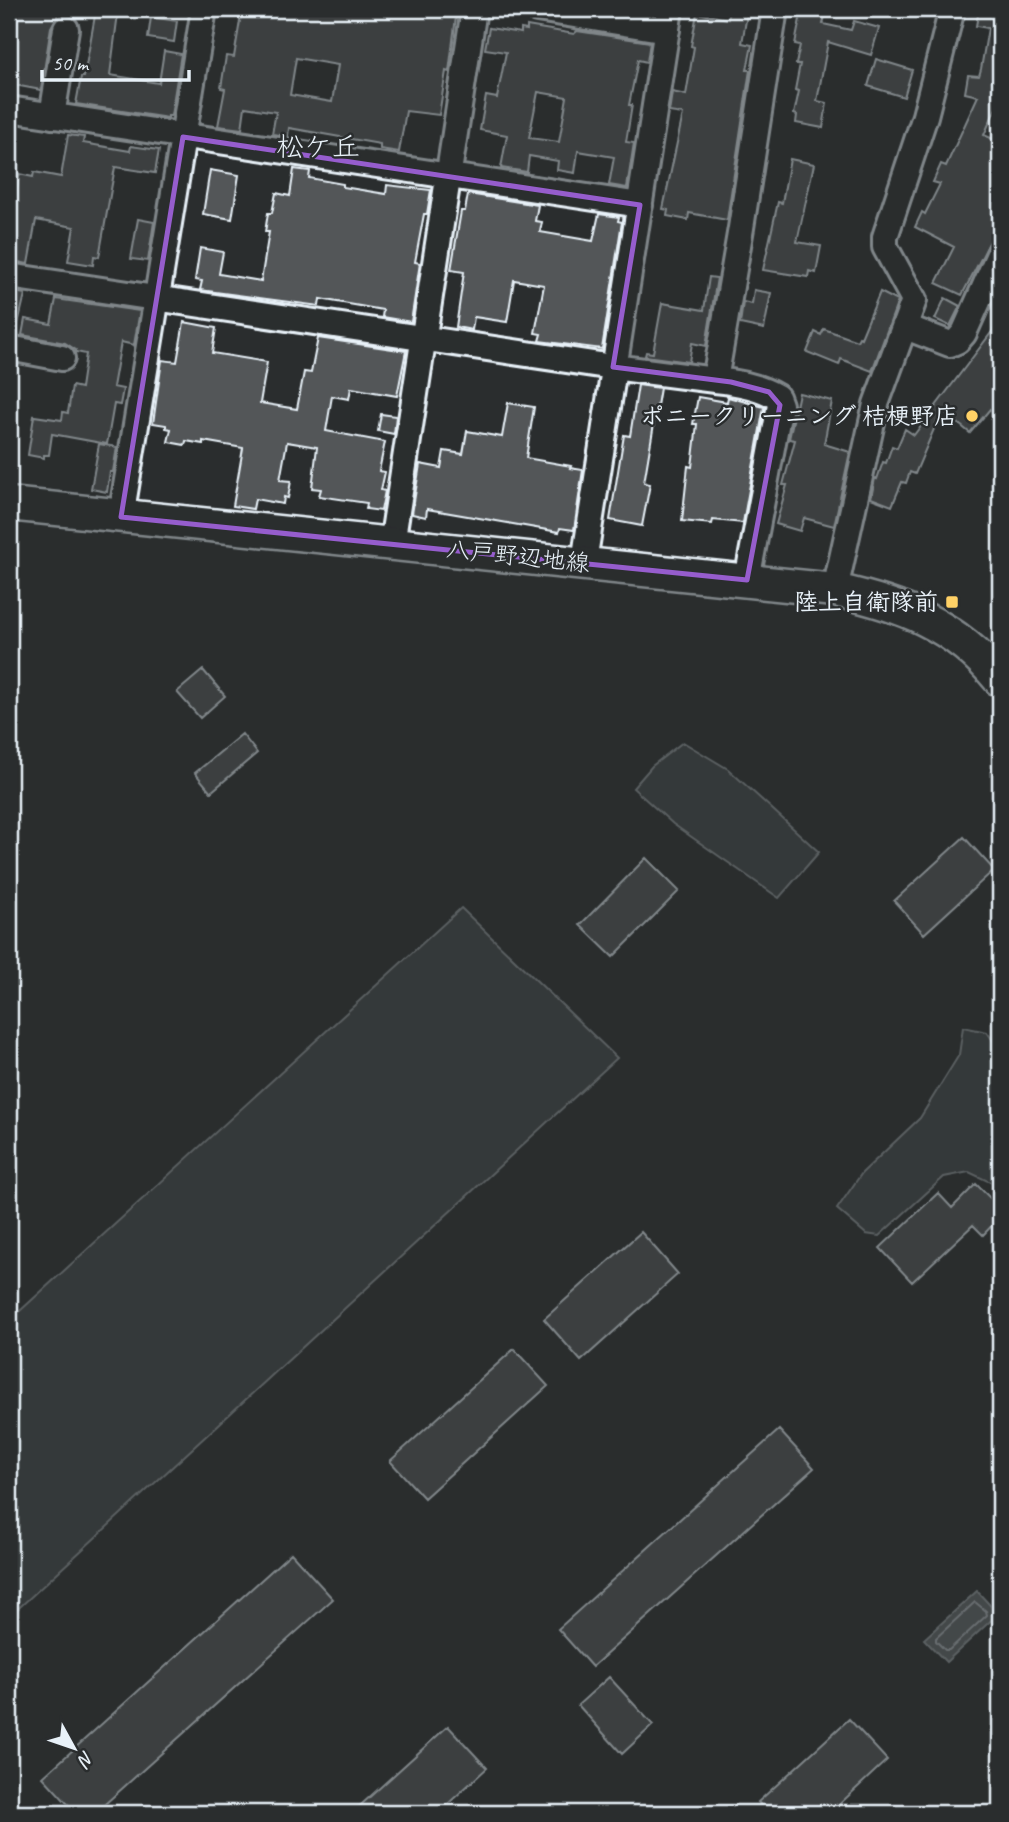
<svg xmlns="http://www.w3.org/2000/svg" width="1009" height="1822" font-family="Caveat,'Klee One',sans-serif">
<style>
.green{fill:#424648;stroke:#959ca0;stroke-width:2}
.water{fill:#63686b;stroke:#989fa3;stroke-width:2}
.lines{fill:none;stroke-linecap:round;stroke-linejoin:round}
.shore{stroke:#b3bac0;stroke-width:2}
.building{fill:#535759;stroke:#e8f1f8;stroke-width:2;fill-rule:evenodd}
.minor-casing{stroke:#e8f1f8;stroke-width:30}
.major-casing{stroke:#e8f1f8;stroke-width:37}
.minor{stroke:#2a2d2e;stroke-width:24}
.major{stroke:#2a2d2e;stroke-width:32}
.marked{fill:none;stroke:#965dcd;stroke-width:5;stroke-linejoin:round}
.poi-dot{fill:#ffd166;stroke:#2a2d2e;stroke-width:2.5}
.labels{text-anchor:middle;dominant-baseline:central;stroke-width:5;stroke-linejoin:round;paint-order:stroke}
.poi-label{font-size:24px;font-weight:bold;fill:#e8f1f8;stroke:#2a2d2e;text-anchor:end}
.street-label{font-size:24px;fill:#e8f1f8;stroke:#2a2d2e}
.quarter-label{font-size:28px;fill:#e8f1f8;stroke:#2a2d2e}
</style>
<rect width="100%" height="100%" fill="#2a2d2e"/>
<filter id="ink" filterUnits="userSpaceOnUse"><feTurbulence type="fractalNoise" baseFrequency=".0143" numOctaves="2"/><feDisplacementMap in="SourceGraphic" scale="14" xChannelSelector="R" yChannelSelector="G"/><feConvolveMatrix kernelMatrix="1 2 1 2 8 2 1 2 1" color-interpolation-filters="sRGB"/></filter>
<g filter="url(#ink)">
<path class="green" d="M683,742l45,27 91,83 -40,46 -106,-74 -40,-36 19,-22z
M461,908l156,150 -608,559v-296z
M963,1027l24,5 13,19v130l-8,2 -23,-11 -25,5 -65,59 -13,-2 -29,-25 25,-36 58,-55 39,-63z"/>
<path class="water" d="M977,1591l21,23 -52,48 -22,-23z"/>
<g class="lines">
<path class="shore" d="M975,1602l11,9 1,4 -38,35h-4l-9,-9v-3z"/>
</g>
<path class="building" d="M9,9h49l-1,9 -6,9 -10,63 -32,-6z
M242,9h186l-1,3 29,5 -7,55 -3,-1 -7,44 -33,-4 -7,41 -19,-3v-5l-91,-16 -1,8 -16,-2 4,-22 -31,-5 -3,22 -24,-3 7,-37 -4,-1 5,-32 8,1zM296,58l42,7 -6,37 -42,-7z
M730,9h18l-6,34 10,2 -5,25h3l-23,150 -38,-7 -1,7 -21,-4 1,-6 -5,-1 20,-95 -14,-2 3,-20 14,3 8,-48 -3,-1 6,-33 31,6z
M802,9l24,3 -3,12 28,6 3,-9 25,7 -8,27 -43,-13 -11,59 10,2 -4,25 -27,-5 1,-8 -3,-1 5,-23 -4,-1 5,-26h-4l4,-19 -5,-1z
M979,9h21v73l-4,26 -12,27 16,7v80l-38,73 -26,-12 18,-36 -39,-20 7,-15 3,2 15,-30 -7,-2 8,-18 5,2 32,-70 -13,-3 3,-18 11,1 2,-7 7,-41 -12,-2z
M96,10l22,3 -8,62 49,8 5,-32 17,3 -10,62h-3v2l-92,-14 5,-27h3z
M151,17l26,4 -3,21 -26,-4z
M527,26l47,8 3,-3 73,11 -3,20 -9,-2 -9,45h3l-6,37 8,1 -7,45 -18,-3 5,-28 -36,-6 -3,22 -18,-3 1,-9 -29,-5 -2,16 -26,-4 6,-33 -27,-5 6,-34 11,2 9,-46 -21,-3 4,-21 32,5v-4l6,1zM538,92l29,5 -8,45 -30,-4z
M876,59l36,11 -8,27 -36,-11z
M68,135l16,2 -1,6 47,8 1,-5 28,4 -4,23 -40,-6 -16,90 -5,-1 -1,9 -25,-4 6,-34 -38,-7 -8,44 -15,-3 4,-33 -5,-1 7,-53 14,3 1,-5 27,5z
M790,159l24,5 -17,78 24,4 -5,27 -7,-2 -1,6 -45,-7 15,-68 4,1z
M294,169l16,2 -1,7 34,6v3l43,7 1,-9 44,5 -4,24h-3l-9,48 5,1 -9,59 -29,-5 1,-7 -63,-11 -1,7 -119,-16 2,-9 -7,-1 5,-32 23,4 -4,22 42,7 8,-49h-4l3,-19h4l4,-20 14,3z
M210,170l29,5 -7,44 -29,-5z
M468,194l70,11 -3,16 7,1 -2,10 53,9 6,-27 20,3 -1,4 4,1 -20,127 -63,-8 2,-7 -6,-1 9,-48 -30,-5 -7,42 -33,-5 -2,13 -16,-3 8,-55 -13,-2 10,-59h4z
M138,219l16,3 -6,39 -17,-2z
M709,277l8,1 -11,68 -14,-3 -3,19 -44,-6 1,-4 7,1 9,-50 42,7z
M754,290l17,3 -7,36 -24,-5 3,-22 9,2z
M9,291l16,3 -8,34 -8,-1z
M880,292l18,9 -26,70 -31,-12 -2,6 -32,-13 8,-20 6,3 3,-6 33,12 2,-4 2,1z
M945,298l15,8 -10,20 -15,-7z
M56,299l84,12 -6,34 -13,-3 -8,45 10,2 -3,16 -6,-1 -7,40 -55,-10 -3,21h-5v3l-16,-3 6,-39 28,4 1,-8 5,1 4,-27 9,2 5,-34 -10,-2v-2l-11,-7 -43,-8 3,-16 26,5z
M1000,321v97l-10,-9 -20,24 -28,-23 -27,64 -5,-2 -4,11 -4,-1 -10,24 -21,-8 4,-20 2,1 6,-17 3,1 6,-17 5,2 8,-19 9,6z
M184,322l32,6 -4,25 55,9 -7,41 37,6 7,-37 7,1 7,-35 88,13 -9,45 -46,-8 -2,11 -17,-3 -6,35 59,11 -6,29 6,1 -4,18 4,1 -4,20 -15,-2 1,-6 -48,-7 2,-7 -9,-1 5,-41 -30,-5 -7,38 11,1 -3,17 -4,-1 -1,7 -28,-5 -2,10 -20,-3 10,-58 -40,-7v3l-17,-3 -1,4 -17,-3 3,-13 -5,-1v-3l-13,-2 9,-63 15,2z
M638,385l22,3 -16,95 6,1 -8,42 -32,-6 14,-85 6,1z
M799,393l33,8 -8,43 26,8 -16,74 -30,-8 -4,13 -24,-7 11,-39h-4l12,-45 -6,-1z
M698,397l29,5 1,-5 36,10 -21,116 -30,-3 -1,4 -30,-3 6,-55 4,1 5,-43h-4z
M508,403l26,4 -8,51 45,8 -1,2 13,2 -9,60 -14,-2 -1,4 -132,-23 -1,8 -14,-3 8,-50 21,4 3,-17 19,3 4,-23 35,6z
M381,414l15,2 -2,18 -16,-3z
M99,444l18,3 -4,25h-3l-3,20 -16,-3z
M203,670l22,26 -25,22 -23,-26z
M242,734l15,19 -46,39 -16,-19z
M964,837l30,33 -70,64 -30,-33z
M646,858l33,33 -66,66 -33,-32z
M976,1184l24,24v9l-17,18 -10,-10 -61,57 -32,-34 58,-55 14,15z
M641,1232l37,42 -97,87 -37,-42z
M514,1349l34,37 -124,112 -34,-37z
M779,1430l35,38 -222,199 -34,-38z
M291,1553l42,46 -238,214h-19l-33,-36z
M609,1677l44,48 -31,29 -44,-49z
M849,1719l38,41 -57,53h-62l-10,-11z
M448,1726l39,42 -49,45h-86z"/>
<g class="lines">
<g class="minor-casing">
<path id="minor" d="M537,9l130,21
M9,109l631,96
M52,116l14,-87
M9,276l604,91 102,13
M906,327l44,17 7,-3 7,-8 36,-81
M9,348l53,10
M121,517l83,-508
M392,544l82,-535
M584,562l86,-553
M747,580l33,-175 -3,-8c-18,-11 -42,-15 -62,-17l26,-152 34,-219
M835,590l41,-186 38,-104 -29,-53v-10l40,-121 27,-107"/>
</g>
<g class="major-casing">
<path id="major" d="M9,504l826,86c67,15 120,34 165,90"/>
</g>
<use href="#minor" class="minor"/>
<use href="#major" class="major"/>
</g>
</g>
<path d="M0 0H1009V1822H0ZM183,137l457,68 -27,162 118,15 38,10 11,13 -33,175 -626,-63z" fill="#2a2d2e" fill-opacity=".55" fill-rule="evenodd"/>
<path class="marked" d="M183,137l457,68 -27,162 118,15 38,10 11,13 -33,175 -626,-63z"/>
<g class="poi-dot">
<circle cx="972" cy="416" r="7"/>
<rect x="945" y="595" width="14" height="14" rx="3.5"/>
</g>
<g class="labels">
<g class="poi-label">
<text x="958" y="416">ポニークリーニング 桔梗野店</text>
<text x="938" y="602">陸上自衛隊前</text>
</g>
<g class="street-label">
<text transform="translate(518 556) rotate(6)">八戸野辺地線</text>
</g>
<g class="quarter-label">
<text x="318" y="146">松ケ丘</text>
</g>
</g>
<rect width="1009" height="1822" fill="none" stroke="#2a2d2e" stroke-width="35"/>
<rect x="18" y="18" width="974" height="1787" fill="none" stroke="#e8f1f8" stroke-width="2.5" filter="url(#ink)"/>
<g transform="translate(74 1748) rotate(130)" stroke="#2a2d2e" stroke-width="5" paint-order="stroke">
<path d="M0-5L12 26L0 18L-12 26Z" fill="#e8f1f8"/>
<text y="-10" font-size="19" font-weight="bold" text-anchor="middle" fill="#e8f1f8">N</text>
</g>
<path d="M42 70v10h147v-10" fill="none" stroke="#e8f1f8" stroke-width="3.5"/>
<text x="52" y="70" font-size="21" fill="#e8f1f8" stroke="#2a2d2e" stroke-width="5" paint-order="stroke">50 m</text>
</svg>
